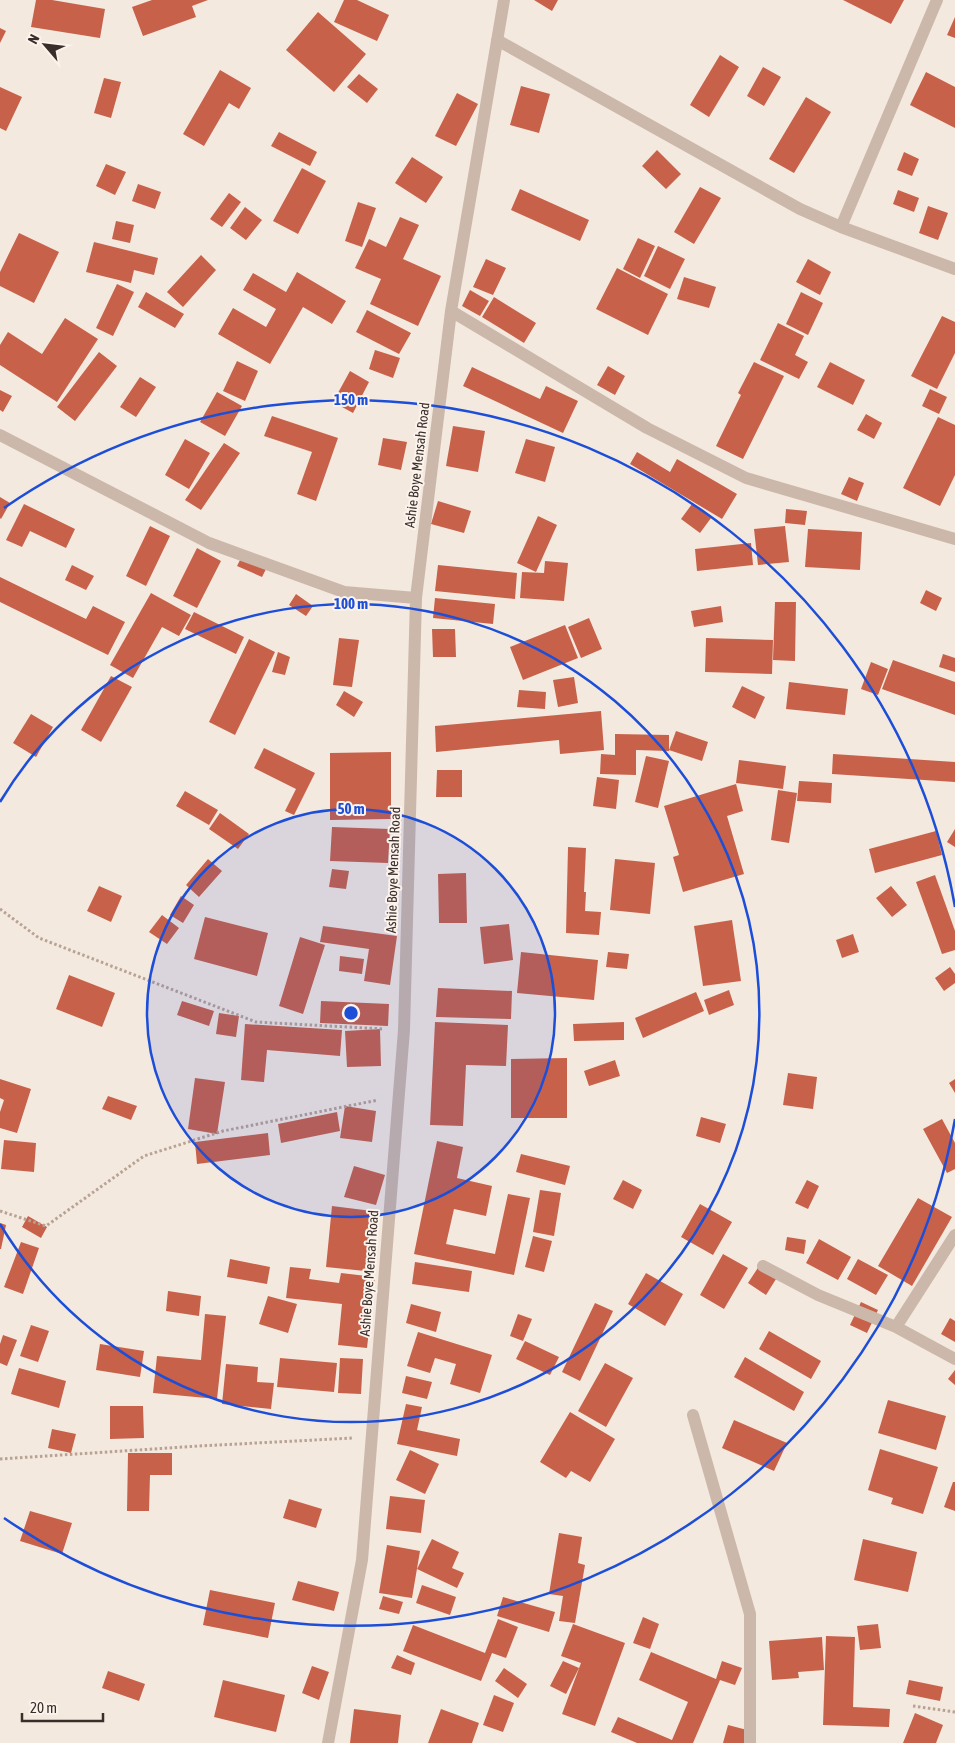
<svg xmlns="http://www.w3.org/2000/svg" width="955" height="1743" font-family="'Asap Condensed',sans-serif">
<style>
.building{fill:#c86149}
.lines{fill:none;stroke-linecap:round;stroke-linejoin:round}
.path{stroke:#b8a294;stroke-width:3;stroke-dasharray:2.5 2.5;stroke-linecap:butt}
.street{stroke:#ccb8aa;stroke-width:12}
.ring{fill:none;stroke:#1d4ed8;stroke-width:2.5}
.labels{text-anchor:middle;dominant-baseline:central;stroke-width:4;stroke-linejoin:round;paint-order:stroke}
.street-label{font-size:14px;fill:#3a2e2a;stroke:#fbf3ec}
.centre{fill:#1d4ed8;stroke:#fbf3ec;stroke-width:2.5}
.ring-label{font-size:15px;text-anchor:middle;font-weight:bold;fill:#1d4ed8;stroke:#fbf3ec;stroke-width:4;stroke-linejoin:round;paint-order:stroke}
</style>
<rect width="100%" height="100%" fill="#f4e9df"/>
<path class="building" d="M36,0h16l53,9 -5,29 -69,-11z
M152,0h56l-16,6 4,11 -53,19 -11,-29z
M344,0h13l32,15 -12,26 -43,-19z
M534,0h24l-6,11z
M843,0h61l-13,24z
M318,12l48,42 -32,38 -48,-42z
M955,17v21l-8,-3z
M0,28l6,3 -6,12z
M720,55l19,12 -30,50 -19,-12z
M763,67l18,10 -17,29 -17,-10z
M220,70l31,18 -12,21 -10,-6 -25,43 -21,-12z
M926,72l29,15v41l-45,-23z
M359,74l19,15 -11,14 -20,-16z
M104,78l17,4 -10,36 -17,-5z
M521,86l29,8 -11,39 -29,-8z
M0,87l22,10 -16,34 -6,-3z
M457,93l21,11 -22,42 -21,-10z
M806,97l25,15 -37,61 -25,-14z
M279,132l38,20 -7,14 -39,-20z
M657,150l24,24 -15,15 -24,-23z
M904,152l15,7 -7,17 -15,-6z
M412,157l31,20 -17,26 -31,-20z
M106,164l20,8 -11,23 -19,-9z
M302,168l24,13 -28,53 -25,-13z
M138,184l23,8 -6,17 -23,-8z
M700,187l21,11 -27,46 -20,-12z
M520,189l69,31 -9,21 -69,-31z
M898,190l21,8 -5,14 -21,-8z
M229,193l12,9 -19,25 -12,-8z
M358,202l18,6 -14,39 -17,-6z
M928,206l20,7 -10,27 -19,-7z
M245,207l17,13 -16,20 -16,-12z
M400,217l19,8 -16,34 38,17 -23,50 -48,-22 11,-25 -26,-11 14,-29 17,8z
M116,221l18,4 -4,18 -18,-4z
M19,233l40,19 -25,51 -34,-17v-14z
M638,238l17,8 -15,32 -17,-9z
M94,242l64,16 -4,17 -20,-5 -3,13 -45,-11z
M658,246l27,13 -15,30 -26,-13z
M201,255l15,15 -33,37 -16,-15z
M486,259l20,9 -13,27 -20,-8z
M808,259l23,13 -11,23 -24,-13z
M617,268l51,26 -20,41 -52,-26z
M297,272l49,29 -14,23 -29,-17 -33,57 -52,-30 15,-26 33,19 10,-18 -33,-19 10,-17 33,19z
M684,277l32,10 -7,21 -32,-9z
M117,284l17,8 -21,44 -17,-8z
M470,290l19,11 -9,15 -18,-10z
M146,292l38,22 -9,14 -37,-21z
M801,292l22,11 -15,32 -22,-11z
M494,297l42,26 -12,20 -42,-26z
M367,310l44,23 -12,21 -43,-22z
M942,316l13,6v31l-18,36 -26,-13z
M65,318l33,21 -41,63 -57,-37v-20l8,-13 34,22z
M778,323l26,13 -9,19 13,7 -9,17 -39,-19z
M375,350l25,8 -7,20 -24,-9z
M99,352l18,14 -42,55 -18,-14z
M237,361l21,10 -13,30 -22,-10z
M754,362l30,14 -41,83 -27,-13 25,-51 -3,-2z
M830,362l35,18 -12,25 -36,-18z
M608,366l17,10 -10,19 -18,-10z
M472,367l68,32 6,-13 32,15 -15,32 -100,-47z
M350,371l19,11 -16,31 -20,-11z
M140,377l16,10 -20,30 -16,-10z
M930,389l17,8 -8,17 -17,-8z
M0,390l12,6 -9,16 -3,-2z
M217,392l25,14 -17,30 -25,-14z
M866,414l16,9 -8,16 -17,-9z
M272,416l66,22 -22,63 -19,-7 15,-42 -48,-16z
M938,417l17,8v50l-15,31 -37,-18z
M453,426l32,5 -7,41 -32,-6z
M383,438l24,4 -6,28 -23,-5z
M185,439l25,14 -21,36 -24,-14z
M526,439l29,8 -10,35 -30,-9z
M224,443l16,10 -39,57 -16,-10z
M637,452l33,20 7,-13 60,35 -15,25 -92,-55z
M849,477l15,6 -7,18 -16,-7z
M0,497l10,6 -9,16 -1,-1z
M438,501l33,10 -7,22 -33,-9z
M24,504l51,25 -9,19 -36,-17 -8,16 -16,-7z
M692,504l19,14 -11,15 -19,-14z
M786,509l21,2 -2,14 -20,-2z
M538,516l19,9 -21,47 -19,-9z
M150,526l20,10 -24,50 -20,-10z
M785,526l4,36 -31,3 -4,-36z
M808,529l54,3 -2,38 -55,-3z
M751,543l2,22 -56,6 -2,-22z
M197,548l24,13 -24,47 -24,-12z
M243,554l25,11 -6,12 -25,-11z
M545,561l23,2 -4,38 -44,-3 2,-26 22,1z
M72,565l22,11 -8,14 -21,-10z
M438,565l79,8 -2,26 -80,-8z
M0,577l86,42 7,-13 32,16 -17,33 -108,-53z
M926,590l16,8 -6,13 -16,-8z
M151,593l40,22 -12,21 -17,-9 -29,51 -23,-13z
M296,594l17,12 -7,10 -17,-11z
M435,598l60,6 -2,20 -60,-6z
M775,602h21l-1,59 -22,-1z
M721,606l2,16 -29,5 -3,-16z
M194,612l50,25 -8,17 -51,-25z
M589,618l13,31 -21,9 -13,-31z
M565,625l13,33 -55,22 -13,-33z
M432,629h23l1,28h-23z
M339,638l20,2 -7,47 -19,-2z
M706,638l67,2 -1,34 -67,-2z
M249,639l26,13 -40,83 -26,-13z
M278,652l12,5 -5,18 -13,-3z
M943,654l12,4v14l-16,-5z
M893,660l62,22v33l-73,-26z
M871,662l17,7 -10,26 -17,-6z
M111,676l21,11 -31,55 -20,-12z
M574,677l4,26 -20,4 -5,-27z
M789,682l59,7 -3,26 -59,-6z
M742,686l23,11 -10,22 -23,-12z
M519,690l27,2 -1,17 -28,-2z
M344,691l19,11 -9,15 -18,-12z
M601,711l3,39 -44,4 -1,-14 -123,12 -1,-26z
M31,714l22,13 -17,30 -23,-14z
M676,731l32,11 -6,19 -33,-11z
M615,734l54,1v16l-33,-1v25l-36,-1 1,-20 14,1z
M264,748l51,25 -21,42 -9,-4 11,-22 -42,-21z
M391,752v67l-61,1v-67z
M833,754l122,8v20l-123,-8z
M646,756l23,5 -11,47 -23,-6z
M739,760l47,6 -3,23 -47,-6z
M437,770h25v27h-26z
M597,777l22,3 -3,29 -23,-3z
M799,781l33,2 -1,20 -34,-2z
M736,784l7,27 -16,5 17,58 -61,18 -10,-35 6,-2 -15,-49z
M778,790l19,3 -8,50 -18,-3z
M185,791l33,19 -9,15 -33,-19z
M220,813l29,21 -11,15 -29,-20z
M332,827l58,2 -2,34 -58,-2z
M955,829v18l-8,-5z
M936,831l6,24 -67,18 -6,-24z
M568,847l18,1 -2,44h2l-1,19 16,1 -2,23 -33,-2z
M208,859l14,12 -23,26 -13,-12z
M615,859l40,4 -5,51 -40,-4z
M332,869l17,2 -3,18 -17,-2z
M466,873l1,50h-28l-1,-49z
M935,875l20,56v19l-13,4 -26,-72z
M99,886l23,10 -11,26 -24,-11z
M891,886l16,19 -15,12 -16,-19z
M181,896l13,9 -11,18 -13,-8z
M162,915l17,13 -12,16 -18,-12z
M205,917l63,16 -11,43 -63,-17z
M732,920l9,61 -38,5 -9,-60z
M509,924l4,36 -29,4 -4,-37z
M323,926l74,10 -7,49 -26,-4 5,-32 -49,-7z
M853,934l6,18 -17,6 -6,-18z
M300,937l25,8 -22,69 -24,-8z
M521,952l77,8 -4,40 -77,-7z
M608,952l21,2 -2,15 -21,-2z
M340,956l24,3 -2,15 -23,-3z
M950,967l5,7v9l-11,8 -9,-13z
M69,975l46,18 -13,34 -46,-18z
M438,988l74,3 -1,28 -75,-2z
M729,990l5,15 -25,10 -5,-15z
M696,992l8,19 -61,27 -8,-20z
M182,1001l32,10 -5,15 -32,-11z
M321,1001l68,3 -1,22 -68,-3z
M219,1013l20,3 -3,21 -20,-3z
M435,1022l73,3 -2,41 -40,-1 -3,61 -33,-1z
M624,1022v18l-50,1 -1,-17z
M245,1024l97,6 -2,26 -73,-6 -3,32 -23,-2z
M380,1029l1,37 -34,1 -2,-36z
M567,1058v60h-56v-59z
M615,1060l5,16 -31,10 -5,-15z
M788,1073l29,4 -4,32 -30,-4z
M195,1078l30,4 -8,52 -29,-5z
M0,1079l31,10 -14,44 -17,-5v-16l4,-12 -4,-2z
M955,1079v14l-6,-10z
M108,1096l29,10 -6,14 -29,-11z
M345,1106l31,5 -4,31 -32,-4z
M337,1112l3,19 -59,12 -3,-19z
M701,1117l25,7 -6,19 -24,-7z
M942,1119l13,24v26l-8,4 -24,-44z
M268,1133l2,22 -73,9 -2,-22z
M4,1140l32,3 -2,29 -33,-3z
M437,1141l26,6 -6,31 35,8 -6,30 -32,-7 -8,35 49,10 13,-60 22,4 -16,77 -100,-21z
M521,1154l49,12 -5,19 -49,-13z
M354,1166l31,9 -9,30 -32,-8z
M623,1180l19,10 -9,19 -20,-10z
M807,1180l12,6 -11,23 -13,-6z
M540,1190l21,3 -7,43 -21,-4z
M918,1198l34,19 -40,69 -34,-20z
M700,1204l32,18 -19,33 -32,-18z
M332,1206l40,5 -7,60 -39,-4z
M28,1216l19,11 -6,11 -19,-11z
M0,1223l6,2 -5,24h-1z
M533,1236l19,5 -8,31 -19,-5z
M787,1237l19,3 -2,14 -19,-4z
M819,1239l32,18 -13,23 -32,-17z
M21,1242l18,6 -16,46 -19,-7z
M723,1254l25,14 -24,41 -24,-14z
M230,1259l40,8 -3,17 -40,-7z
M858,1259l30,16 -12,20 -29,-16z
M763,1260l18,11 -15,24 -18,-12z
M415,1262l57,9 -3,21 -57,-8z
M290,1267l21,2 -2,10 30,4 2,-10 34,4 -8,71 -29,-3 4,-41 -56,-6z
M646,1273l37,21 -18,32 -37,-22z
M168,1291l33,5 -2,20 -33,-5z
M268,1296l29,8 -9,29 -29,-9z
M861,1302l17,8 -11,23 -17,-8z
M595,1303l18,8 -33,70 -18,-9z
M411,1304l30,8 -5,20 -30,-9z
M205,1314l21,2 -9,83 -64,-6 4,-37 44,4z
M518,1314l14,5 -9,22 -13,-5z
M950,1318l5,3v21l-14,-8z
M31,1325l18,6 -11,31 -18,-6z
M769,1331l52,30 -10,18 -52,-30z
M418,1332l74,23 -12,38 -30,-9 6,-20 -21,-6 -5,15 -23,-7z
M3,1335l14,5 -10,26 -7,-3v-19z
M525,1341l34,16 -9,18 -34,-16z
M100,1344l44,7 -4,26 -44,-7z
M745,1357l59,35 -10,19 -60,-34z
M280,1358l57,5 -3,29 -57,-5z
M340,1358l23,1 -2,35 -23,-1z
M605,1363l28,15 -27,49 -28,-16z
M226,1364l32,3 -1,15 17,1 -3,26 -49,-5z
M19,1368l47,13 -7,27 -48,-14z
M955,1370v15l-7,-6z
M406,1376l26,6 -5,17 -25,-6z
M888,1400l58,16 -10,34 -58,-17z
M406,1404l16,3 -5,23 43,9 -3,17 -60,-12z
M110,1406h33l1,32 -34,1z
M570,1412l45,27 -25,43 -19,-11 -5,7 -26,-16z
M734,1420l53,23 -13,28 -52,-23z
M52,1429l24,5 -5,19 -23,-5z
M880,1449l58,18 -15,47 -32,-10 2,-6 -25,-8z
M410,1450l29,14 -14,30 -29,-14z
M128,1453h44v22h-22l-1,36h-22z
M953,1482h2v29l-11,-4z
M390,1496l35,4 -4,33 -35,-4z
M289,1499l33,10 -6,19 -33,-10z
M30,1511l42,12 -10,31 -42,-13z
M559,1533l23,4 -4,26 7,2 -10,58 -16,-2 4,-25 -14,-2z
M432,1539l27,13 -7,16 12,5 -7,15 -40,-19z
M863,1539l54,13 -9,40 -54,-12z
M387,1545l33,6 -8,47 -33,-5z
M298,1581l41,11 -5,19 -42,-11z
M422,1585l34,12 -6,18 -34,-12z
M210,1590l65,13 -7,35 -65,-13z
M383,1596l20,6 -4,12 -20,-5z
M503,1597l52,15 -6,20 -52,-16z
M643,1617l16,7 -9,25 -17,-6z
M498,1619l20,8 -12,31 -14,-5 -11,28 -78,-30 10,-26 72,28z
M573,1624l52,19 -30,83 -33,-12 19,-51 -20,-7z
M878,1624l3,24 -21,2 -3,-24z
M826,1636l29,1 -2,70 37,2 -1,18 -66,-2z
M822,1637l2,33 -26,2 1,6 -27,2 -3,-39z
M651,1652l65,27 6,-18 20,7 -7,17 -15,-5 -27,63h-56l-26,-11 7,-15 54,23 16,-38 -49,-22z
M397,1655l18,8 -4,12 -20,-7z
M563,1661l16,7 -13,26 -16,-8z
M312,1666l17,6 -10,28 -17,-7z
M504,1668l23,16 -9,14 -23,-17z
M108,1671l37,13 -6,17 -37,-13z
M223,1680l62,15 -9,37 -62,-15z
M909,1680l34,7 -3,14 -34,-7z
M494,1695l20,8 -11,29 -20,-7z
M354,1709l47,6 -3,28h-48z
M441,1709l38,14 -7,20h-44z
M915,1713l28,12 -7,18h-33z
M728,1725l23,6 -3,12h-25z"/>
<g class="lines">
<path class="path" d="M0,909l39,29 217,84 128,7
M0,1211l46,15 98,-70 79,-25 155,-31
M0,1459l199,-13 154,-8
M913,1706l42,6"/>
<path class="street" d="M497,40l303,169 41,18 96,-227
M841,227l114,42
M451,311l196,117 99,50 209,61
M0,435l209,108 135,49 72,6
M763,1266l55,29 78,32 59,32
M896,1327l59,-92
M693,1415l57,199v129
M328,1743l34,-183 42,-530 12,-432 35,-287 53,-311"/>
</g>
<circle cx="351" cy="1013" r="204" fill="#1d4ed8" fill-opacity=".12"/>
<g class="ring">
<circle cx="351" cy="1013" r="204"/>
<path d="M0 802A409 409 0 1 1 0 1224"/>
<path d="M955 1119A613 613 0 0 1 4 1518M4 508A613 613 0 0 1 955 907"/>
</g>
<g class="labels">
<g class="street-label">
<text transform="translate(417 465) rotate(-83)">Ashie Boye Mensah Road</text>
<text transform="translate(393 870) rotate(-88)">Ashie Boye Mensah Road</text>
<text transform="translate(369 1273) rotate(-86)">Ashie Boye Mensah Road</text>
</g>
</g>
<circle cx="351" cy="1013" r="8" class="centre"/>
<g class="ring-label">
<text x="351" y="405">150 m</text>
<text x="351" y="609">100 m</text>
<text x="351" y="814">50 m</text>
</g>
<g transform="translate(45 45) rotate(298)" stroke="#fbf3ec" stroke-width="4" paint-order="stroke">
<path d="M0-4L9 19L0 12L-9 19Z" fill="#3a2e2a"/>
<text y="-8" font-size="14" font-weight="bold" text-anchor="middle" fill="#3a2e2a">N</text>
</g>
<path d="M22 1713v8h81v-8" fill="none" stroke="#3a2e2a" stroke-width="2.5"/>
<text x="30" y="1713" font-size="15" fill="#3a2e2a" stroke="#fbf3ec" stroke-width="4" paint-order="stroke">20 m</text>
</svg>
